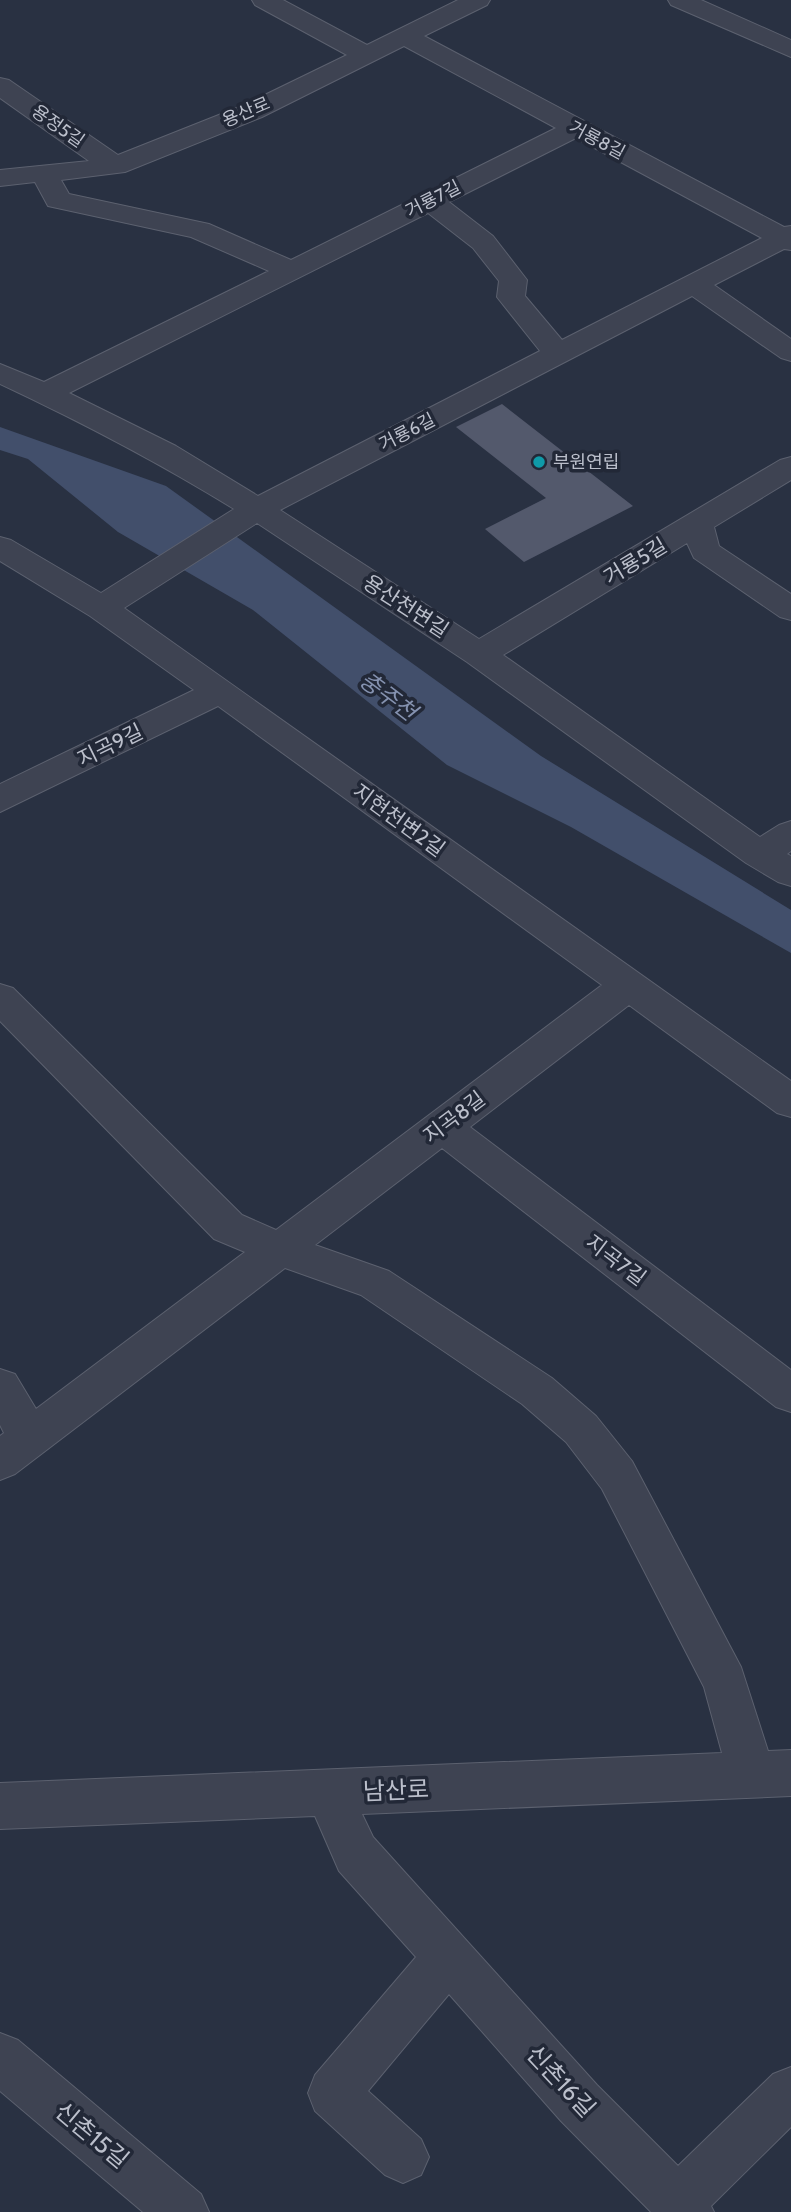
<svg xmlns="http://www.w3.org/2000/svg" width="791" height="2212" font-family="Cabin,'Noto Sans KR',sans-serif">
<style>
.water{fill:#424f6b}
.building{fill:#53596c}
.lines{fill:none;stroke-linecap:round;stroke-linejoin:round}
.minor-casing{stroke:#5c616f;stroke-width:2}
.minor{fill:#3e4352;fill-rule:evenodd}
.culture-dot{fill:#0f9aa8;stroke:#222837;stroke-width:2.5}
.labels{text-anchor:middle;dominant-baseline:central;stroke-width:7;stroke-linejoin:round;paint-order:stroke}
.far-street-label{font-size:18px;fill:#bbbfcb;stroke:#222837}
.far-poi-label{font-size:18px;fill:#bbbfcb;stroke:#222837;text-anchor:start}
.street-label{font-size:21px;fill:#bbbfcb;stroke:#222837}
.water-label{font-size:23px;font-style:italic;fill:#8592b0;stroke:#222837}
.near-street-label{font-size:24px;fill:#bbbfcb;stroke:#222837}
</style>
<rect width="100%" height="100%" fill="#293142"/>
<path class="water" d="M0,427l166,59 375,270 250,154v43l-220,-126 -124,-62 -194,-155 -135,-78 -90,-73 -28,-9z"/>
<path class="building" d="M502,404l131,102 -109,56 -39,-33 61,-31 -90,-71z"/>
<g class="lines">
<g class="minor-casing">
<path id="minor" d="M252,0h31l84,45 91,-45h32l-3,5 -63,31 360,191 7,-1v24l-7,-1 -70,36 77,54v22l-10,-3 -89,-62 -412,214 199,129 301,-179 11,-3v23l-77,47 5,19 72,48v26l-11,-3 -86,-59 -7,-15 -184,112 257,182 19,-12 12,-4v30l-4,3 4,2v30l-13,-4 -32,-19 -279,-201 -210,-139 -133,85 667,473v36l-14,-4 -148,-108 -159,122 321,243v42l-15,-5 -334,-259 -127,97 74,26 163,107 44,38 36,45 109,206 27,84 23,-1v46l-429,18 11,23 224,248 81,81 95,-92 18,-7v60l-80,79 3,6h-63l-90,-91 -112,-127 -81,97 53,48 8,18 -8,18 -18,8 -18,-8 -70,-64 -7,-18 7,-18 101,-118 -77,-86 -24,-55 -315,13v-46l722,-30 -18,-66 -102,-198 -36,-47 -44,-38 -161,-109 -76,-27 -270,206 -15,6v-44l4,-3 -4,-8v-56l15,5 21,35 209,-157 -31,-13 -214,-218v-37l13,4 229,227 34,15 326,-245 -384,-279 -218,106v-28l194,-94 -104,-74 -90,-55v-24l11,3 90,53 133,-84c-78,-48 -151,-86 -234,-125v-20l44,18 225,-111 -78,-34 -143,-31 -13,-24 -35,4v-16l89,-9 -89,-63v-20l9,2 109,75 126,-50 103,-50 -92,-50zM404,46l152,82 -265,132 -82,-36 -140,-30 -8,-14 64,-8 137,-55zM576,138l186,100 -200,102 -37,-44 2,-16 -34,-44 -44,-34zM428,213l45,35 26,33 -2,16 43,54 -282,145 -82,-50 -107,-53z
M668,0h33l90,40v17l-120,-52z
M0,2033l18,7 183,154 8,18h-66l-143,-121z"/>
</g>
<use href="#minor" class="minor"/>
</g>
<circle class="culture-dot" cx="539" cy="462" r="7"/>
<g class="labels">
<g class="far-street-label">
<text transform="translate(246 112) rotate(-23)">용산로</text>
<text transform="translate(58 126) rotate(35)">용정5길</text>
<text transform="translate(597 140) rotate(28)">거룡8길</text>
<text transform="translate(433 199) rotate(-27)">거룡7길</text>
<text transform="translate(407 432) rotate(-27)">거룡6길</text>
</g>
<g class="far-poi-label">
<text x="553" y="462">부원연립</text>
</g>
<g class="street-label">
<text transform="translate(635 561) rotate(-31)">거룡5길</text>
<text transform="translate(406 606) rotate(33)">용산천변길</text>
<text transform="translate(110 745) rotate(-26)">지곡9길</text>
<text transform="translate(399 820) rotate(36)">지현천변2길</text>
<text transform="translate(454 1117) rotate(-37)">지곡8길</text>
<text transform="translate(616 1260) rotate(37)">지곡7길</text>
</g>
<g class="water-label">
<text transform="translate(388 696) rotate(37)">충주천</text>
</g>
<g class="near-street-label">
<text transform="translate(396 1790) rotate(-2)">남산로</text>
<text transform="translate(561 2081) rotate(47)">신촌16길</text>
<text transform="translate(92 2135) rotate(40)">신촌15길</text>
</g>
</g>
</svg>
